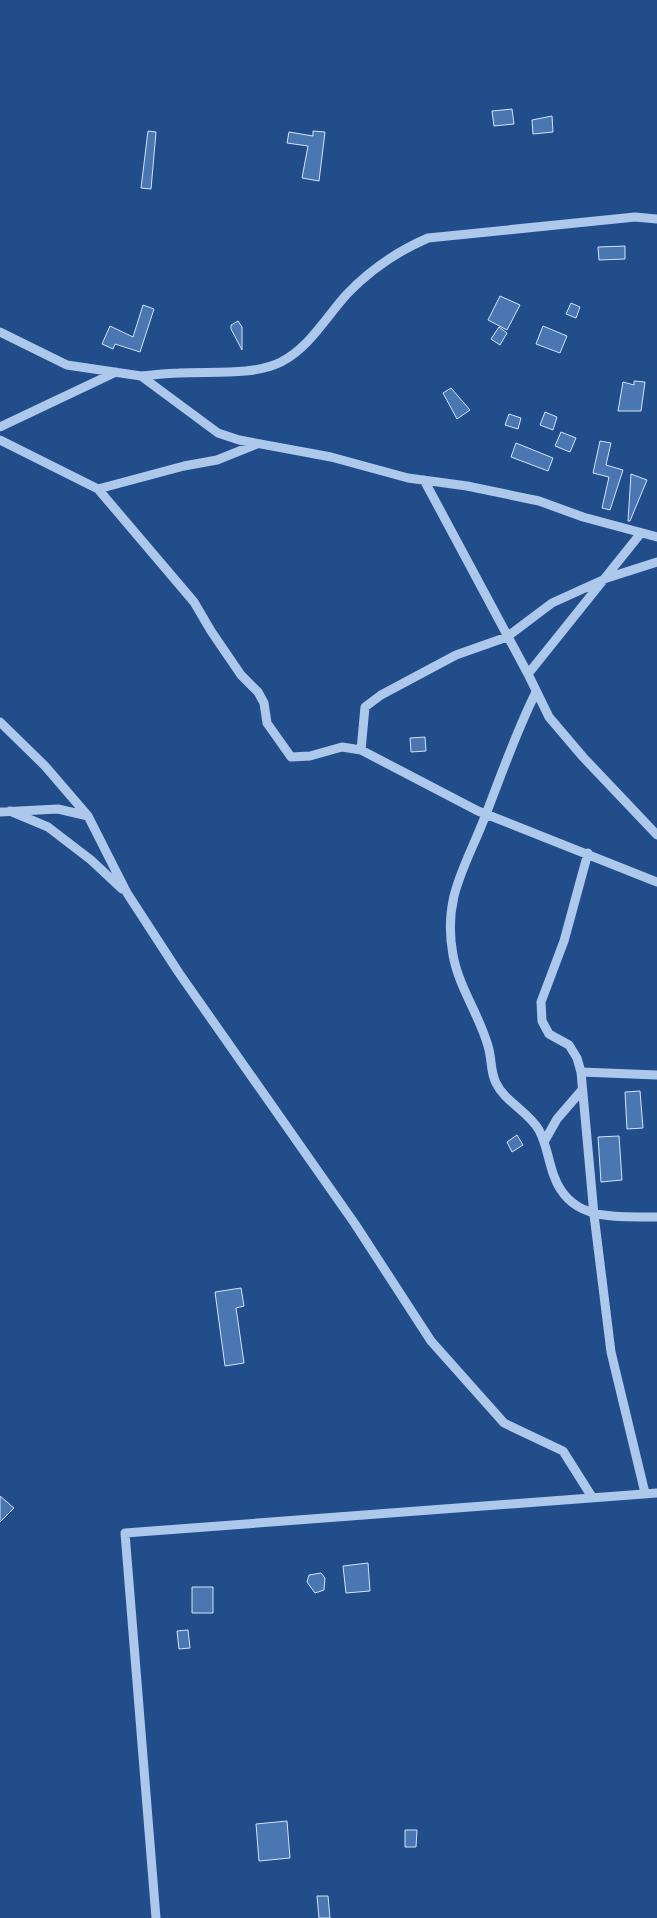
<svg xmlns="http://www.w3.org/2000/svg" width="657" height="1918" font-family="'Fira Sans',sans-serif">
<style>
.building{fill:#4a77b2;stroke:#d3e3f8}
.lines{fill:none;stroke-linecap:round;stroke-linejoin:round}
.minor{stroke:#aec8eb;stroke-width:9}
</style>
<rect width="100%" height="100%" fill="#214e8a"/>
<path class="building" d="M512,109l2,15 -20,2 -2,-15z
M552,116l1,16 -20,2 -1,-14z
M148,131l8,1 -5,57 -10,-1z
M313,131l12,1 -6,49 -17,-3 6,-32 -21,-3 2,-11 24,4z
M625,246v13l-26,1 -1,-13z
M500,296l20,9 -13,25 -19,-10z
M571,303l9,4 -4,11 -10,-4z
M143,305l11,4 -14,43 -25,-8 -2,5 -11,-5 8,-18 23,11z
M238,321l4,6v23l-11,-21v-4z
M543,326l24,10 -7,17 -24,-9z
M499,327l8,6 -7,12 -9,-6z
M634,381l11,1 -4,29h-23l5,-29 11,3z
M451,388l19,22 -13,9 -14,-26z
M545,412l12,5 -4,13 -13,-5z
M509,414l12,4 -3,11 -13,-4z
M561,432l15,6 -6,14 -15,-6z
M600,441l11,2 -5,22 17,5 -13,40 -8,-2 7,-31 -16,-4z
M516,443l37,15 -5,13 -37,-14z
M631,474l16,6 -17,41h-2z
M425,737l1,14 -15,1 -1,-14z
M640,1091l3,37 -16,1 -2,-37z
M517,1135l6,10 -11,7 -5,-10z
M619,1136l3,44 -21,2 -3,-45z
M241,1288l3,18 -8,2 8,55 -19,3 -10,-74z
M0,1496l14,12 -14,14z
M368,1563l2,28 -24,2 -3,-27z
M321,1573l4,5 -1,12 -9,3 -8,-11 2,-7z
M192,1587h21v26h-21z
M188,1630l2,18 -11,1 -2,-18z
M287,1821l3,37 -31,3 -3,-37z
M405,1830h12l-1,17h-11z
M317,1896h11l2,22h-11z"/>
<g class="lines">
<path class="minor" d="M0,332l67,33 74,11 77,57 21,7 92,17 77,21 59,8 72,15 44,16 74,20
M141,376c13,-1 26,-3 38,-3 31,-2 74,3 102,-11 29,-15 45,-45 66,-68 23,-24 51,-43 81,-56l207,-21 22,2
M0,427l116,-55
M0,440l98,49 96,113 17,29 30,44 17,17 6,11 3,20 24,34 19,-1 32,-9 19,3 117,61 179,71
M424,480l104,194 21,43 34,40 74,78
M98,489l86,-23 33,-6 40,-16
M528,674l113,-141
M536,692c-20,40 -34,81 -50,122 -19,51 -44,82 -33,141 6,33 26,59 35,91 4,12 2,25 8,37 9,19 32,28 43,47 8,15 9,30 15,46 17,47 63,40 103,41
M0,722l45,44 43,50 39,77 52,80 176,251 76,117 73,82 59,28 29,46
M361,750l4,-43 16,-12 75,-40 51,-18 45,-34 55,-25 50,-16
M10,811l38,16 43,33 31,29
M0,812l58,-3 30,7
M588,853l-24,88 -23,61 1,19 7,13 20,11 8,13 4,14 13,143 17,137 34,141
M581,1072l76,3
M544,1142l13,-23 25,-29
M156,1918l-31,-385 532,-40"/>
</g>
</svg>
